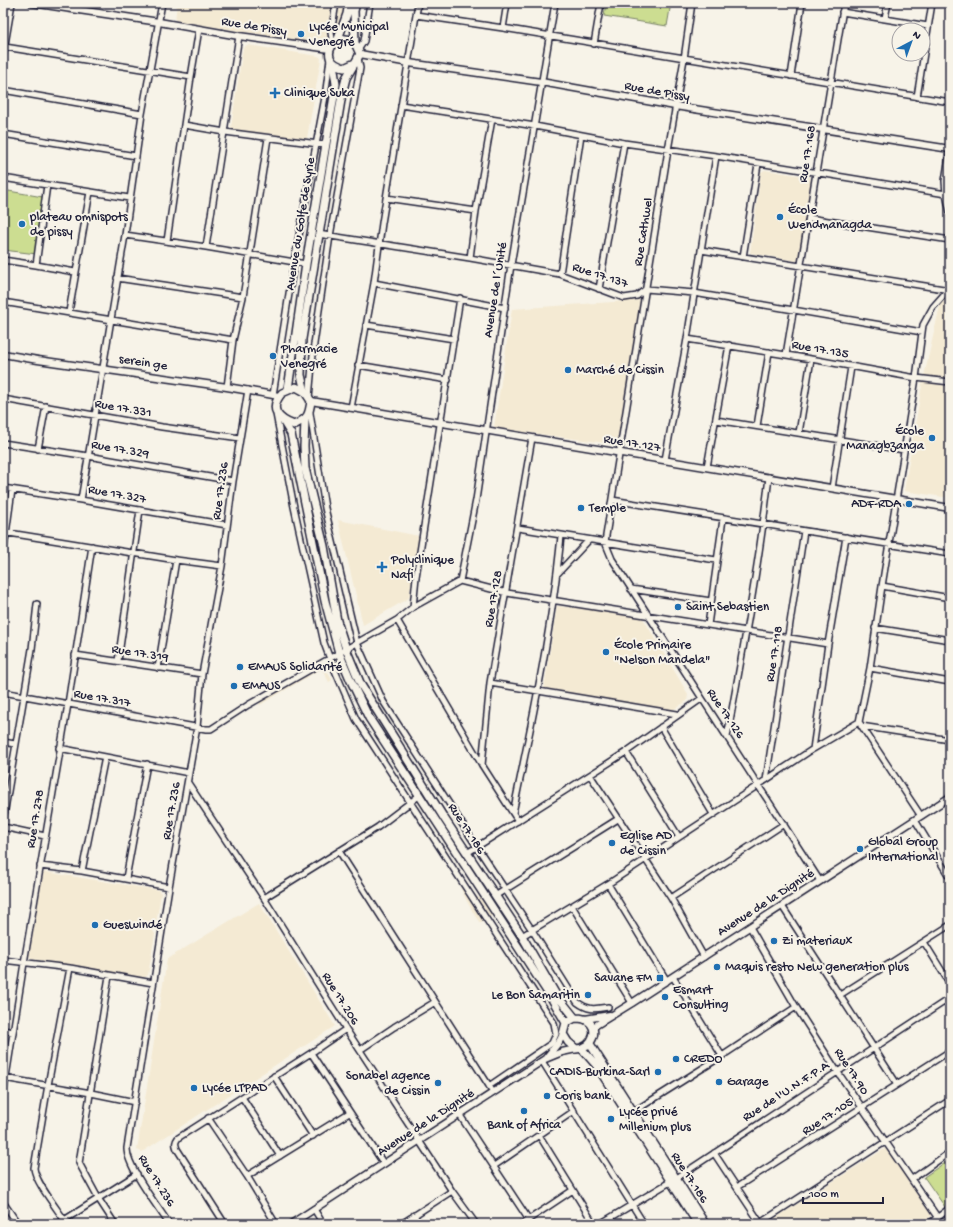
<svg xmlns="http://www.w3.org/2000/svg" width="953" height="1227" font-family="'Gochi Hand',sans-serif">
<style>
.built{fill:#f4ead3}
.green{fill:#ccdd91;stroke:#778066}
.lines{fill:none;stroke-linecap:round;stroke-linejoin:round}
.minor-casing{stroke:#22223b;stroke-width:8}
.tertiary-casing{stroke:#22223b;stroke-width:9}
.secondary-casing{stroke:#22223b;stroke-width:10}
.minor{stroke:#f7f3e8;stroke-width:5}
.tertiary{stroke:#f7f3e8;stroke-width:6}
.secondary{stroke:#f7f3e8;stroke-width:7}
.poi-dot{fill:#1f6fb2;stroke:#f7f3e8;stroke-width:1.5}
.labels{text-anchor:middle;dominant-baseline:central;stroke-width:4;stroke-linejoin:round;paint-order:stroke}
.street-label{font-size:13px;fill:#22223b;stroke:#f7f3e8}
.poi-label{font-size:13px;fill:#22223b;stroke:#f7f3e8;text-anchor:start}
</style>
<rect width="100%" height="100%" fill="#f7f3e8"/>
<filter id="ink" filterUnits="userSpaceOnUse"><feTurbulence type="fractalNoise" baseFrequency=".025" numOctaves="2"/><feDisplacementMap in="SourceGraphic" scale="8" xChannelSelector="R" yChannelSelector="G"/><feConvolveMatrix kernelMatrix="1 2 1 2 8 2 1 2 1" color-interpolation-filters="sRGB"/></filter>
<g filter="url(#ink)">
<path class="built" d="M177,3h171l-6,44 -167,-26z
M247,45l71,11 2,1 1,2 -14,79 -1,2 -72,-10 -3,-3 12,-79z
M765,170l45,7 1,4 -12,78 -3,2 -46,-8 11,-81z
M641,300l-20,145 -127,-17 18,-119z
M941,301l9,2v195l-46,-7 18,-106z
M338,520l81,16 -10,62 -46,27z
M557,606l84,9 47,79 -1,7 -16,10 -127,-23z
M318,666l7,2 7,12 -3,2 -6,-11 -4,-1 -59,35 -2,-3z
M45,872l113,18 3,3 -5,31 -3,2v5l2,3 -7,41 -4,3 -112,-19 -3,-3 14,-83z
M464,885l8,5 6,8 4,-3 11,20 -13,8 -5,-7 -12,-22 -2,-6z
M259,903l76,123 -193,126 -5,-2 30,-191z
M886,1148l46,68 -12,8h-150l-1,-2z"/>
<path class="green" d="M606,3h65l-4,23 -63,-10z
M3,190l40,7 -6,57 -34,-4z
M950,1159v45l-5,3 -21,-30z"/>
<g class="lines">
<g class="minor-casing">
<path id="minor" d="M692,3l-8,56 -16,91 -63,392 7,17 208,322
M842,12l86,14
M416,15l87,13 447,74
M885,18l3,-15
M503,28l4,-25
M333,44l-2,-11 5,-30
M594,44l7,-41
M5,47l186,30
M358,50l6,-9 6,-38
M3,56l9,-53
M791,76l11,-73
M3,90l139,24
M917,97l15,-94
M401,105l134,21 89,17 92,13 230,38
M184,125l41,7 101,13
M3,134l133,22
M950,150l-5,31 1,13 4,19
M3,178l126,20
M386,198l90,13
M809,218l141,22
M318,234l152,24 90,16 64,24 13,-2 9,-7 48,4 228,39
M125,235l81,12 100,17
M167,241l24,-164 8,-48
M206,247l33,-211
M701,250l249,40
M743,257l15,-93
M470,258l6,-47 16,-92
M3,260l33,5 39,7
M36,265l11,-80
M560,274l21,-139
M117,278l126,19
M374,283l131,25
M599,289l25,-146
M3,302l230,38
M69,312l21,-120
M366,325l88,14
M687,339l124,20 105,19 34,4
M786,355l58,-352
M358,365l90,15
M227,387l6,-47 10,-43 25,-159
M273,395l21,-133 31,-165 5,-38
M309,398l5,-54 16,-108 30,-168 -2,-10
M3,399l159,28 78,11
M351,408l23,-125 8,-60 36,-220
M310,413l15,95 32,135 26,58 94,146 55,83 45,72c12,9 18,7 31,5
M276,414l18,93 30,136 6,16 26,60 198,304 2,11 -4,9 -63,43
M716,420l188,30
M757,426l12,-74
M799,433l12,-74
M3,443l85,13 145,25
M38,449l8,-43
M665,460l22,-121 29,-183
M707,467l22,-122
M3,488l78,12 146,25
M832,488l19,-121
M81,500l44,-265 17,-121 20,-111
M612,500l338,54
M518,528l198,32
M3,532l173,28 46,6
M3,556l9,-66
M558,573l31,-33
M460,581l16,-81 35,-235 44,-262
M882,586l68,12
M631,589l80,12
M413,607l3,-30 44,-279
M397,620l85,145 36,56
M708,625l15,-106
M875,628l75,12
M75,655l127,19
M118,661l22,-151
M158,668l18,-108
M870,668l80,14
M490,683l187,31
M3,692l203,37h5l37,-24 149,-85 16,-13 47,-26 47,12 321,51
M861,726l89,14
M661,727l52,87
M727,737c16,-87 32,-173 42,-260
M3,742l12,2
M59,748l130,25
M813,749l15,-105 18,-107
M626,752l53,85
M482,765l8,-82 42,-245
M590,775l81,123 33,59
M766,780l38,-249
M188,783l76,115 82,131 106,162 24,33
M513,813c19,-92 39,-184 48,-277
M921,816l-62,-94 11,-54 12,-82 34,-208 7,-53 10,-18 15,-17
M915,820l35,58
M3,821l29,-172 5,-45
M3,827l42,9
M339,851l154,241
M467,853l159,-101 75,-53
M40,866l42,5 87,16
M82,871l23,-114
M126,878l21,-114
M608,884l59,97
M495,896l123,-77
M264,898l114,-71 42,-32
M671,898l113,-74
M572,906l60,97
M782,906l115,178
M750,927l46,80 41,64 105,153
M522,936l86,-52 205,-135 46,-27
M924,942l26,42
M3,960l67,8 83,15
M109,976l-30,187 19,35 17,26
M673,977l49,79
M840,995l110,-70
M3,1030l10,2
M360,1050l34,-23 41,-25
M311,1053l73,111
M542,1061l102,163
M274,1076l39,60
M4,1078l87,15 44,9
M3,1096l21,-133 44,-259 24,-158
M242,1097l38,59
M633,1112l89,-56 74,-49
M459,1114l70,106
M208,1118l39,58 29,48
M539,1135l55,89
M714,1153l47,71
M494,1166l80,-55
M247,1176l102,-63
M912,1179l38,-27
M737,1187l213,-136
M3,1202l15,22
M314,1209l9,15
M414,1215l5,9
M760,1223l190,-123
M58,1224l79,-50
M67,1224c-8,-13 -32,-42 -33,-56l14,-83 22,-117
M169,1224c-10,-16 -43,-58 -42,-76l42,-261 28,-160 5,-53 20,-108 11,-85 15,-91
M225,1224l-48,-75c-2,-5 -2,-7 1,-11l133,-85 35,-24
M401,1224l51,-33
M522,1224l51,-34
M600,1224l75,-45 275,-181
M929,1224l21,-16"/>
</g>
<g class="tertiary-casing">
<path id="tertiary" d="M32,3l127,19 80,14 91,13
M360,54l49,9 132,19 134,24 275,43
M3,354l35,6 189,27 52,9
M311,401l639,107
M585,1019l25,-4
M593,1027l39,-24 318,-206
M546,1058l13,-16 4,-8
M291,1224l254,-165 17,-7 14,-3"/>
</g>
<g class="secondary-casing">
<path id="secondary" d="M338,39l9,-25 2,-11
M355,43c-3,-2 -6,-4 -9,-4 -12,-2 -21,13 -14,22 3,4 8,5 12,7l11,-5 5,-9 -5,-11 -1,-32 2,-8
M296,387l9,5 6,9c-2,15 -3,17 -17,24 -16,-6 -26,-16 -12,-32z
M288,389l18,-125 30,-180 -3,-21
M305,392l-4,-17 1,-36 40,-245 4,-16 9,-15
M305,420l-1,26 1,22 19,78 13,75 9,28 15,36 83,133 78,118 33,57 20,25
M283,421l8,13 34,167 14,52 12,28 18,37 183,281 14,24
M575,1018c2,0 6,0 9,1 17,7 10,29 -8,30l-8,-7 -5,-8 3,-11z
M590,1044l115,180
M582,1049l15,17 101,158"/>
</g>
<use href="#minor" class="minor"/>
<use href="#tertiary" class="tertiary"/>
<use href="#secondary" class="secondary"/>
</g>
</g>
<g class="poi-dot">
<circle cx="301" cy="34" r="4"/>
<path d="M273 87h4v4h4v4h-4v4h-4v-4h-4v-4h4z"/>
<circle cx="780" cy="217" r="4"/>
<circle cx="22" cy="224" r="4"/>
<circle cx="273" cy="356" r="4"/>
<circle cx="568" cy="370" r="4"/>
<circle cx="932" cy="438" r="4"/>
<circle cx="909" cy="504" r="4"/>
<circle cx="581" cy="508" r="4"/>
<path d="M380 561h4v4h4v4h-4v4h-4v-4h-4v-4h4z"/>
<circle cx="678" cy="607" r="4"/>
<circle cx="606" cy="652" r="4"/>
<circle cx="240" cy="667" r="4"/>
<circle cx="234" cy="686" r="4"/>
<circle cx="612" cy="843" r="4"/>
<circle cx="860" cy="849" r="4"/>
<circle cx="95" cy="925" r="4"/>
<circle cx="774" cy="941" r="4"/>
<circle cx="717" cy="967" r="4"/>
<rect x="656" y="974" width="8" height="8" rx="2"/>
<circle cx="588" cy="995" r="4"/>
<circle cx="665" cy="997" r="4"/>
<circle cx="676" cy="1059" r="4"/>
<circle cx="658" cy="1072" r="4"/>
<circle cx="719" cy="1082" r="4"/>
<circle cx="438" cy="1083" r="4"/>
<circle cx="194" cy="1088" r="4"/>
<circle cx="547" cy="1096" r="4"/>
<circle cx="524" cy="1111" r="4"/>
<circle cx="611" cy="1119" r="4"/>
</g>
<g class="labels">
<g class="street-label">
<text transform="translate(254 27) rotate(9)">Rue de Pissy</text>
<text transform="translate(657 92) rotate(10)">Rue de Pissy</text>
<text transform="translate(808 154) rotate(-81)">Rue 17.168</text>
<text transform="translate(301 224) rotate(-81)">Avenue du Golfe de Syrie</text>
<text transform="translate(644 232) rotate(-81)">Rue Cathwel</text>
<text transform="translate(600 276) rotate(18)">Rue 17.137</text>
<text transform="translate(496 290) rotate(-81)">Avenue de l´Unité</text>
<text transform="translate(820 350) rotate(10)">Rue 17.135</text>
<text transform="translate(143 363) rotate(9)">serein ge</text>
<text transform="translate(123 409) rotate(10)">Rue 17.331</text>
<text transform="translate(632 444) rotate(9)">Rue 17.127</text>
<text transform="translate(120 450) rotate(10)">Rue 17.329</text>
<text transform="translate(221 491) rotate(-82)">Rue 17.236</text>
<text transform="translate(117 495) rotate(10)">Rue 17.327</text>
<text transform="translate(494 599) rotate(-80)">Rue 17.128</text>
<text transform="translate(140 654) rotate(9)">Rue 17.319</text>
<text transform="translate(775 654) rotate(-81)">Rue 17.118</text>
<text transform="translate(102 699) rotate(10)">Rue 17.317</text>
<text transform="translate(725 714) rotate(56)">Rue 17.126</text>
<text transform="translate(172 811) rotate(-80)">Rue 17.236</text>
<text transform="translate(36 819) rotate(-81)">Rue 17.278</text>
<text transform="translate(466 829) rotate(57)">Rue 17.186</text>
<text transform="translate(766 903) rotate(-33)">Avenue de la Dignité</text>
<text transform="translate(340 999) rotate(58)">Rue 17.206</text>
<text transform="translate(851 1072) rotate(57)">Rue 17.90</text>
<text transform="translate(786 1092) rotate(-33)">Rue de l'U.N.F.P.A</text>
<text transform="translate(828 1117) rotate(-33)">Rue 17.105</text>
<text transform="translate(426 1123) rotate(-33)">Avenue de la Dignité</text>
<text transform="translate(689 1178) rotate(57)">Rue 17.186</text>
<text transform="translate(156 1181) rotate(58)">Rue 17.236</text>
</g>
<g class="poi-label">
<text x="309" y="27">Lycée Municipal<tspan x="309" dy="15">Venegré</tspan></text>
<text x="284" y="93">Clinique Suka</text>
<text x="788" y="210">École<tspan x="788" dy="15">Wendmanagda</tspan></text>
<text x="30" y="217">plateau omnispots<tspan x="30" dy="15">de pissy</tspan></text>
<text x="281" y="349">Pharmacie<tspan x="281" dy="15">Venegré</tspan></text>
<text x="576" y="370">Marché de Cissin</text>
<text x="924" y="431" text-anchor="end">École<tspan x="924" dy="15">Managbzanga</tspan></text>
<text x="901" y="504" text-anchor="end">ADF-RDA</text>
<text x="589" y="508">Temple</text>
<text x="391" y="560">Polyclinique<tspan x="391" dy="15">Nafi</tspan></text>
<text x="686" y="607">Saint Sebastien</text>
<text x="614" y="645">École Primaire<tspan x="614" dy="15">"Nelson Mandela"</tspan></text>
<text x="248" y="667">EMAUS Solidarité</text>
<text x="242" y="686">EMAUS</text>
<text x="620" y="836">Eglise AD<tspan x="620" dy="15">de Cissin</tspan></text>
<text x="868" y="842">Global Group<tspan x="868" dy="15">International</tspan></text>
<text x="103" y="925">Gueswindé</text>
<text x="782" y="941">Zi materiaux</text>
<text x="725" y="967">Maquis resto New generation plus</text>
<text x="652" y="978" text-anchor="end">Savane FM</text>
<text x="673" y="990">Esmart<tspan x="673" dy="15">Consulting</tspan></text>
<text x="580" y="995" text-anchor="end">Le Bon Samaritin</text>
<text x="684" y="1059">CREDO</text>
<text x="650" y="1072" text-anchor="end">CADIS-Burkina-Sarl</text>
<text x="430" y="1076" text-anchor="end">Sonabel agence<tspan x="430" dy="15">de Cissin</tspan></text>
<text x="727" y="1082">Garage</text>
<text x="202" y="1088">Lycée LTPAD</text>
<text x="555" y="1096">Coris bank</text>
<text x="619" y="1112">Lycée privé<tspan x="619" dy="15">Millenium plus</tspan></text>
<text x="524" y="1125" text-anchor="middle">Bank of Africa</text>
</g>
</g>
<rect width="953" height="1227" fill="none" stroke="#f7f3e8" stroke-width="16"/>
<rect x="8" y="8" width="937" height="1211" fill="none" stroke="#22223b" stroke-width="1.5" filter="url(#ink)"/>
<g transform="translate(911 42) rotate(41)"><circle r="19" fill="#f7f3e8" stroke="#a29fa3"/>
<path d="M0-3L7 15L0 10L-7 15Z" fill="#1f6fb2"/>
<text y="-6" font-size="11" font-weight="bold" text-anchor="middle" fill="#22223b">N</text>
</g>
<path d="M803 1197v6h80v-6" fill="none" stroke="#22223b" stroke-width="2"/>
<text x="809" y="1197" font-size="12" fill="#22223b" stroke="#f7f3e8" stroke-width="3" paint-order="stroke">100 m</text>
</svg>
